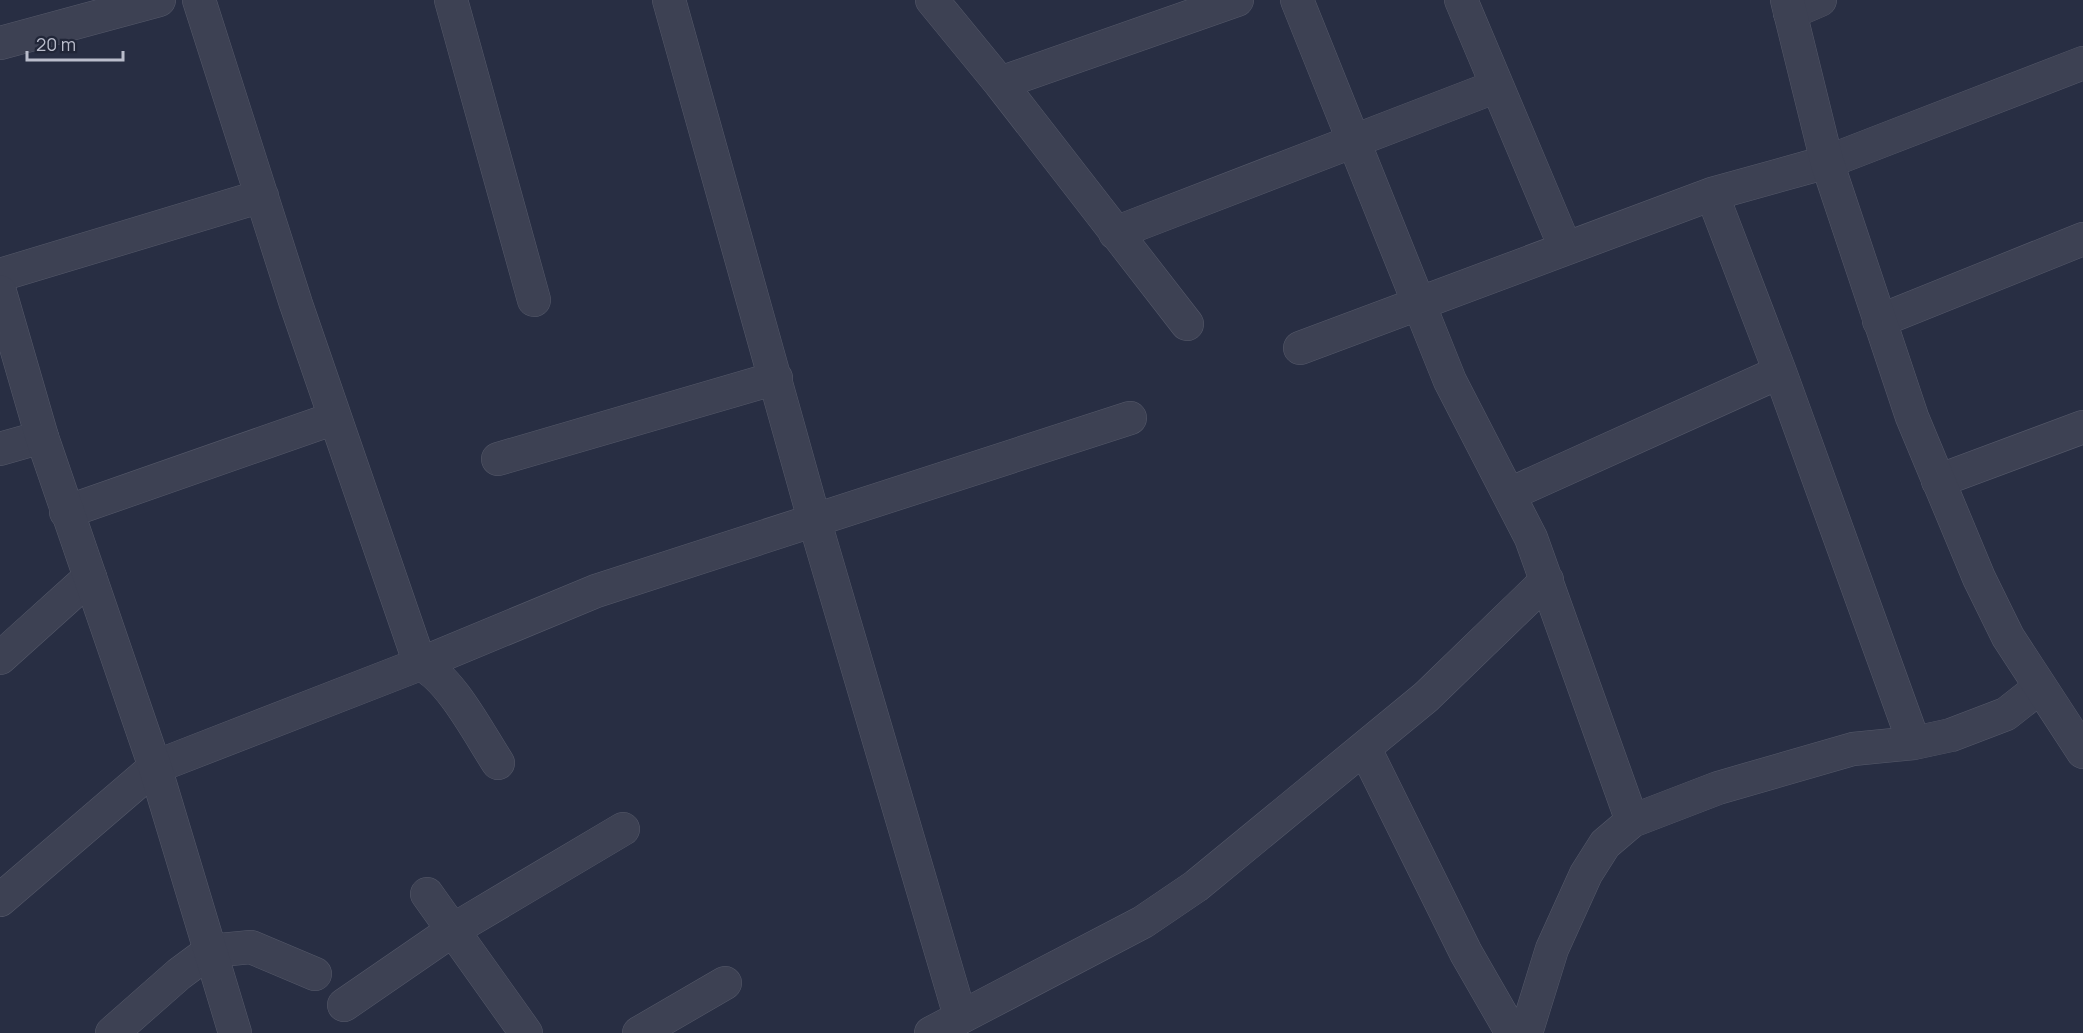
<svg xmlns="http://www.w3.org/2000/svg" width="2083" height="1033" font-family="Manrope,sans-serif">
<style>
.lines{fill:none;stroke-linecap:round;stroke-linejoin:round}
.minor-casing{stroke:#55596a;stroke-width:34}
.tertiary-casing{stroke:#55596a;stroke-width:34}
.minor{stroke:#3d4153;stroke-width:33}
.tertiary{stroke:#3d4153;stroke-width:33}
</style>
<rect width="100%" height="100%" fill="#282e43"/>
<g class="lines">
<g class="minor-casing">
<path id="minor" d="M199,0l97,304 124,360c30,13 59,70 78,99
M451,0l83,300
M669,0l145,519 146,497
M932,0l68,83 187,241
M1297,0l153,381 81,157 101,283
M1461,0l104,247
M1790,13l30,-13
M0,43l159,-43
M1000,83l237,-83
M1712,194l68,178 134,371
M1115,233l382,-147
M0,275l262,-79
M1879,321l204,-82
M1300,348l412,-154 115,-32 256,-99
M0,449l42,-12
M498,459l278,-81
M1938,481l145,-54
M1510,494l270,-122
M66,512l269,-94
M0,658l90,-81
M1365,749l101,204 46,80
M427,894l99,139
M0,900l155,-133 265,-103 176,-73 534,-173
M344,1005l109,-75 170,-101
M112,1033l67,-59 31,-23 41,-4 64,27
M639,1033l86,-50
M931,1033l212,-111 53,-36 230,-189 121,-117
M1526,1033l26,-84 34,-75 19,-30 27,-23 86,-33 135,-39 61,-6 37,-8 55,-21 33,-26"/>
</g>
<g class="tertiary-casing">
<path id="tertiary" d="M1787,0l40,162 85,255 67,161 29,59 75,115
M0,292l42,145 113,330 80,266"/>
</g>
<use href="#minor" class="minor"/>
<use href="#tertiary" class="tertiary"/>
</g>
<path d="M27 51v9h96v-9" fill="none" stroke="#babdcc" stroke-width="3"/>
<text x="36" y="51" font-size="18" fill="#babdcc" stroke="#212638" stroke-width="4.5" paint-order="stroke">20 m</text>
</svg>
